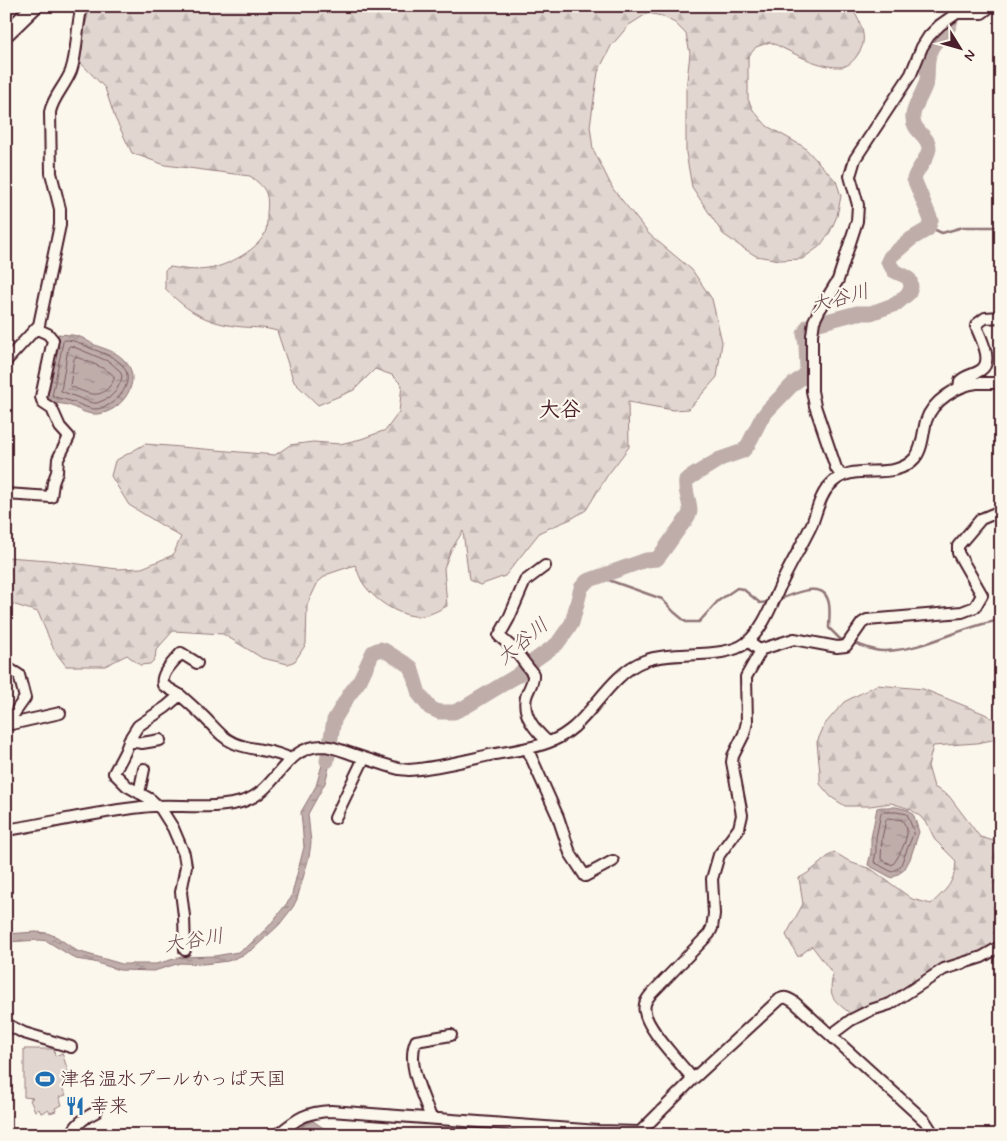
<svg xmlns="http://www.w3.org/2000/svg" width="1007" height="1141" font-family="Mynerve,'Klee One',sans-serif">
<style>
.forest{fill:url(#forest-firs);stroke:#967b7e}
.pitch{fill:#e2d7d0;stroke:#967b7e}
.water{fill:url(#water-ripples);stroke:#907477}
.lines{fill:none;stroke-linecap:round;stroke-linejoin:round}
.shore{stroke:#79585e;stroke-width:1}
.stream{stroke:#907477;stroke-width:2.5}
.river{stroke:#bfadaa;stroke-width:15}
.minor-casing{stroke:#4a1f2b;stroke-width:14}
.major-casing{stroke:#4a1f2b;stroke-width:18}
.minor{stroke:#fbf7ec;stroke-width:10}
.major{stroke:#fbf7ec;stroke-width:14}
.labels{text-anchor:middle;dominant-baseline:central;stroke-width:4.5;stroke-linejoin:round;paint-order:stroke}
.poi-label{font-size:19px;fill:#4a1f2b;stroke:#fbf7ec;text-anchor:start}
.water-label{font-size:20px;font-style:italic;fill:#6d4a51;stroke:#fbf7ec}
.quarter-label{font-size:21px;font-weight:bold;fill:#4a1f2b;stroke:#fbf7ec}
</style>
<defs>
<pattern id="forest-firs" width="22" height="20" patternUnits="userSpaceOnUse" patternTransform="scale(1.25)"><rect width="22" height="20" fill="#e2d7d0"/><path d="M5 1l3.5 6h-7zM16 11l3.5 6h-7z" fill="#c3b8b3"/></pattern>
<pattern id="water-ripples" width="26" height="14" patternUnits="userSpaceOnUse" patternTransform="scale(1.25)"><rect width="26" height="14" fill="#bfadaa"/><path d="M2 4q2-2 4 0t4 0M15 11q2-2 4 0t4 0" fill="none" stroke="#9d8c8b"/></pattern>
</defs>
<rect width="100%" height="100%" fill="#fbf7ec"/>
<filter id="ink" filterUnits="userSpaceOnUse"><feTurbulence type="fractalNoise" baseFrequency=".02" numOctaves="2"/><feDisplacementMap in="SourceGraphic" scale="10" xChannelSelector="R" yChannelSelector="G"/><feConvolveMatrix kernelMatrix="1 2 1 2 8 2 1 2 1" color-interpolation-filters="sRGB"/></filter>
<g filter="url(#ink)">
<path class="forest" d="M90,6h31l1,2 13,-2h715c8,11 18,29 11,43 -4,8 -12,19 -22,18 -23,0 -49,-16 -69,-25l-14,5 -8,10v42l5,11 14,16 37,21 32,34 5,15 -4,20 -7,16 -10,14 -18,13 -22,1 -24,-4 -16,-10 -17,-12 -31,-47 -6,-34v-63l4,-37 -4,-19 -11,-11 -13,-7 -14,-3 -19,12 -18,21 -13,26 -8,54 3,23 20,40 36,45 43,36 20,29 10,43 -5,35 -28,32 -16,1 -45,-8 1,45 -22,29 -21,34 -15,9 -31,13 -35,44 -25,9 -11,-5 -6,-49 -12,19 -7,18 3,38c-10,5 -22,12 -33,10 -18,-2 -39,-16 -49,-30 -5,-6 -7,-15 -10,-21l-27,9 -10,8 -11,23 -1,39 -11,17 -7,3 -26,-6 -39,-24 -50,-3 -17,19 -1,9 -5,5 -10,1 -13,-10 -22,11h-39l-12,-16 -16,-38 -32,-10v-45l43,3 68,9 25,-1 31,-13 8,-18 -52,-32 -18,-29 4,-15 30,-17 130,11 15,-10 23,-3 27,2 21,-5 25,-9 13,-18 3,-27 -10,-10 -17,-6 -21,21 -36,15 -24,-23 -17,-51c-14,-4 -20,-3 -34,-4 -34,-3 -55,-14 -78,-39v-18l5,-3c13,2 25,4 38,2 19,-3 53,-20 58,-39 1,-5 1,-11 1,-16 2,-21 0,-25 -17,-38l-85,-11 -33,-12 -17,-35 -10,-30 -28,-29z
M877,685l46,4 62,25 16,10v7l-4,8 -20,4 -44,3 -5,20 6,21 15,9 31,41 21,6v101l-114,58 -35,13c-19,-16 -24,-16 -19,-41l-21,-28 -14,11 -12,-22 17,-31 -4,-26c13,-6 23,-18 35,-26l18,11 19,6 41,30 19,5c15,-14 24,-21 25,-43l-21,-21 -6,-13 -8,-10 -11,-8 -19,-6 -21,3h-25l-14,-9 -11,-13v-11l-3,-31 8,-18 19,-22z"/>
<path class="pitch" d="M24,1049h30l1,7 7,-3 6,18 -3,2 4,12 -7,3 4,7 -7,2 3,8 -7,3 1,3 -6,2 -2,-3 -7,3 -2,-4 -4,2 -5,-11 3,-2 -9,-1z"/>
<path class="water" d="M58,334c6,1 13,0 19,2 5,1 9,4 14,7 11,6 24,7 33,17 21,20 -3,53 -27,54 -11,1 -20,-6 -29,-9 -8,-2 -16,-1 -22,-5l13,-62z
M326,751l7,1 -8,31 -17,31 3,29 -2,14 -12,42 -4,8 -14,18 -26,24 -10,6 -15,6 -25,3 -23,-1 -26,8 -35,-1 -25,-8 -18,-3 -29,-18 -7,-1 -34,2v-8l30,-2 11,1 10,4 20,14 45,13h34l25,-7 34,-1 23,-4 9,-5 22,-21 22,-28 13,-51 -3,-35 15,-26z
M881,807h15l13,3 5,6 5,16 -9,27 -6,11 -12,8 -24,-13 3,-13v-14l6,-30z
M313,1121l12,8 5,6h-33l5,-9z"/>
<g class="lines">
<path class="shore" d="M65,340c11,0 16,4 25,8 12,5 25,8 33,18 14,17 -9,42 -27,43 -9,0 -18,-6 -26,-8 -6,-2 -13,-3 -18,-5l11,-54z
M70,346l4,1 36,15 10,9 2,5 -1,5 -5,10 -7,7 -12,5h-5l-31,-12 7,-43z
M76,357c6,2 36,13 38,20 1,2 -3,8 -5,10 -11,14 -26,4 -39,-1l4,-27z
M883,812h13l11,2 7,18 -14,35 -8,5 -18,-10 2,-10v-14l5,-25z
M888,818l14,2c2,3 5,8 5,11 1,8 -10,30 -15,34l-11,-6 1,-21 4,-18z"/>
<path class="stream" d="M929,227l13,6 21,-6h38
M600,577l62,22 12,13 12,10h13l19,-21 19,-13 6,1 17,14 10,-1
M777,600c13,-4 45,-21 51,0 3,8 1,19 1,28l11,11 6,2
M851,642c10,3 23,10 34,9 41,-1 76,-25 116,-31"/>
<path class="river" d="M327,761l7,-41 15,-25 11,-15 13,-28 7,-3 4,1 27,17 8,27 11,14 9,4h15l11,-5 53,-32 14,-13 25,-18 15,-21 9,-35 6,-7 59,-21 11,-1c10,-12 18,-26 28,-38 2,-3 5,-7 5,-10 0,-11 -6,-20 -4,-31l34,-21 23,-8 5,-6 13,-26 7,-9 25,-26 12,-9 2,-5 -1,-25 -2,-11 4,-8 49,-13h14l25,-9 13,-11 2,-6 -1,-7 -5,-4 -11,-5 -6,-10 2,-4 21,-18 17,-10 3,-9 -17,-41c3,-11 14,-19 15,-31 0,-13 -18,-17 -16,-33 2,-12 12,-24 14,-36 1,-10 -1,-20 4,-30 4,-9 13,-13 17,-21 3,-6 5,-15 7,-22"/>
<g class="minor-casing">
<path id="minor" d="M6,361l33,-36 21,-100v-16l-9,-36 -1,-61c3,-15 15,-26 21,-41 7,-20 5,-44 11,-65
M959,388l1,-7c6,-6 14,-6 21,-11 13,-9 -1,-33 -5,-44l1,-2 8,-6 16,-1
M841,475l-5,-7 -21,-62 -3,-15v-56l2,-14 5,-10 19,-31 19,-59 1,-16 -8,-29 5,-17 56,-85 11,-27 7,-11 11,-11 17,-12h25l9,-7
M6,494l45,3 2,-14 4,-11 1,-13 11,-22 -9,-10 -8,-18 -9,-6 -2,-6 12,-57 -5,-6 -11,-5
M545,566l-20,15 -16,37 -10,18 15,13 19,25c1,9 -5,15 -7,23 -4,19 10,34 22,45
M759,650l35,-11 43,8 9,-1 16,-23 5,-3 95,-8 13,-5 7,-12 -24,-42v-7l23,-27 12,-5 8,3
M6,667l13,8 6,23 -12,17 -1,9
M180,695l-17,-10c-3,-12 11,-23 18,-32l16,10
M7,725l53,-12
M129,741l13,2 18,-3
M527,748l31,69 12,36 15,23 28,-15
M139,793l5,-24
M335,818l29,-60
M6,830c45,-7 90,-18 136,-23 31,-4 72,4 102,-6 34,-11 39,-54 78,-55 11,0 23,6 33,9 15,5 30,10 44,14l10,1c27,-2 54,-9 81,-15 21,-4 44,-6 64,-15 7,-3 14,-8 20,-13 22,-20 42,-56 70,-66 28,-11 80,-1 102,-18 20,-16 28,-46 39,-67 9,-18 19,-35 27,-52 5,-13 8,-29 18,-39 23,-26 62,-1 85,-27 8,-10 8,-26 11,-37 6,-20 32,-36 51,-38 8,0 16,0 24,0
M185,950l-1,-34 -3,-24 5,-26 -2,-12 -11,-26 -12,-19 -11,-10 -23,-13 -13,-13 11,-21 6,-15 7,-11 28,-19 14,-12c8,7 17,15 25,23 10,10 16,19 29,25 18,8 39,6 56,16
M6,1024l18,9 47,14
M831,1035l20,-15 20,-10 19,-6 54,-35 38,-12 19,-11
M693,1079c-12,-15 -46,-50 -48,-67 -2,-8 2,-13 6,-18l58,-60 3,-6 2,-14 -2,-35 7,-24 20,-27 3,-13 -10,-53 1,-6 11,-22 3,-12 -1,-45 13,-23v-4l-11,-9
M431,1118c-8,-23 -25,-54 -15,-77l35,-6
M71,1135c5,-11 14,-18 25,-23
M277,1135c20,-16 28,-23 54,-24l267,20 41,1
M637,1135l56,-56 87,-80c6,-3 9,0 14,3l131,119 9,14"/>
</g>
<g class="major-casing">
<path id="major" d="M6,34l29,-28"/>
</g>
<use href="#minor" class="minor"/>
<use href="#major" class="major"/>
</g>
</g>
<defs>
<g id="stadium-bare" transform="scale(1.5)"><path d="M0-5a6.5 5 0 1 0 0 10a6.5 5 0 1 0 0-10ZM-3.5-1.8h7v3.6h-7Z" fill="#1f6fb2" stroke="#fbf7ec" stroke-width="2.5" paint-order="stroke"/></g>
<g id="restaurant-bare" transform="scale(1.5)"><path d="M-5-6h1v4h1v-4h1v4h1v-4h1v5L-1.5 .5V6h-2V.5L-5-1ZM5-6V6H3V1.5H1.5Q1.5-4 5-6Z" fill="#1f6fb2" stroke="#fbf7ec" stroke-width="2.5" paint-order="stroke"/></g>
</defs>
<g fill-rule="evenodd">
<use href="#stadium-bare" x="45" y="1079"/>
<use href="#restaurant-bare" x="75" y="1106"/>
</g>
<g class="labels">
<g class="poi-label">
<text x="60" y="1079">津名温水プールかっぱ天国</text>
<text x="90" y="1106">幸来</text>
</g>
<g class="water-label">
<text transform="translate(840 299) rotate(-15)">大谷川</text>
<text transform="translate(523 642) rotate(-40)">大谷川</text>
<text transform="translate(194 941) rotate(-9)">大谷川</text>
</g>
<g class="quarter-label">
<text x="560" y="410">大谷</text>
</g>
</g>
<rect width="1007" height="1141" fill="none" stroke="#fbf7ec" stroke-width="25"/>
<rect x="12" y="12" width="982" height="1116" fill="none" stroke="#4a1f2b" stroke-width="2" filter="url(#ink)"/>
<g transform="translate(960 48) rotate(127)" stroke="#fbf7ec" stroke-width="4" paint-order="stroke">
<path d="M0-4L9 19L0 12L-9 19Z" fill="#4a1f2b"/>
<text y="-8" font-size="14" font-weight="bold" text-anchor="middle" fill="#4a1f2b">N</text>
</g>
</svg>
